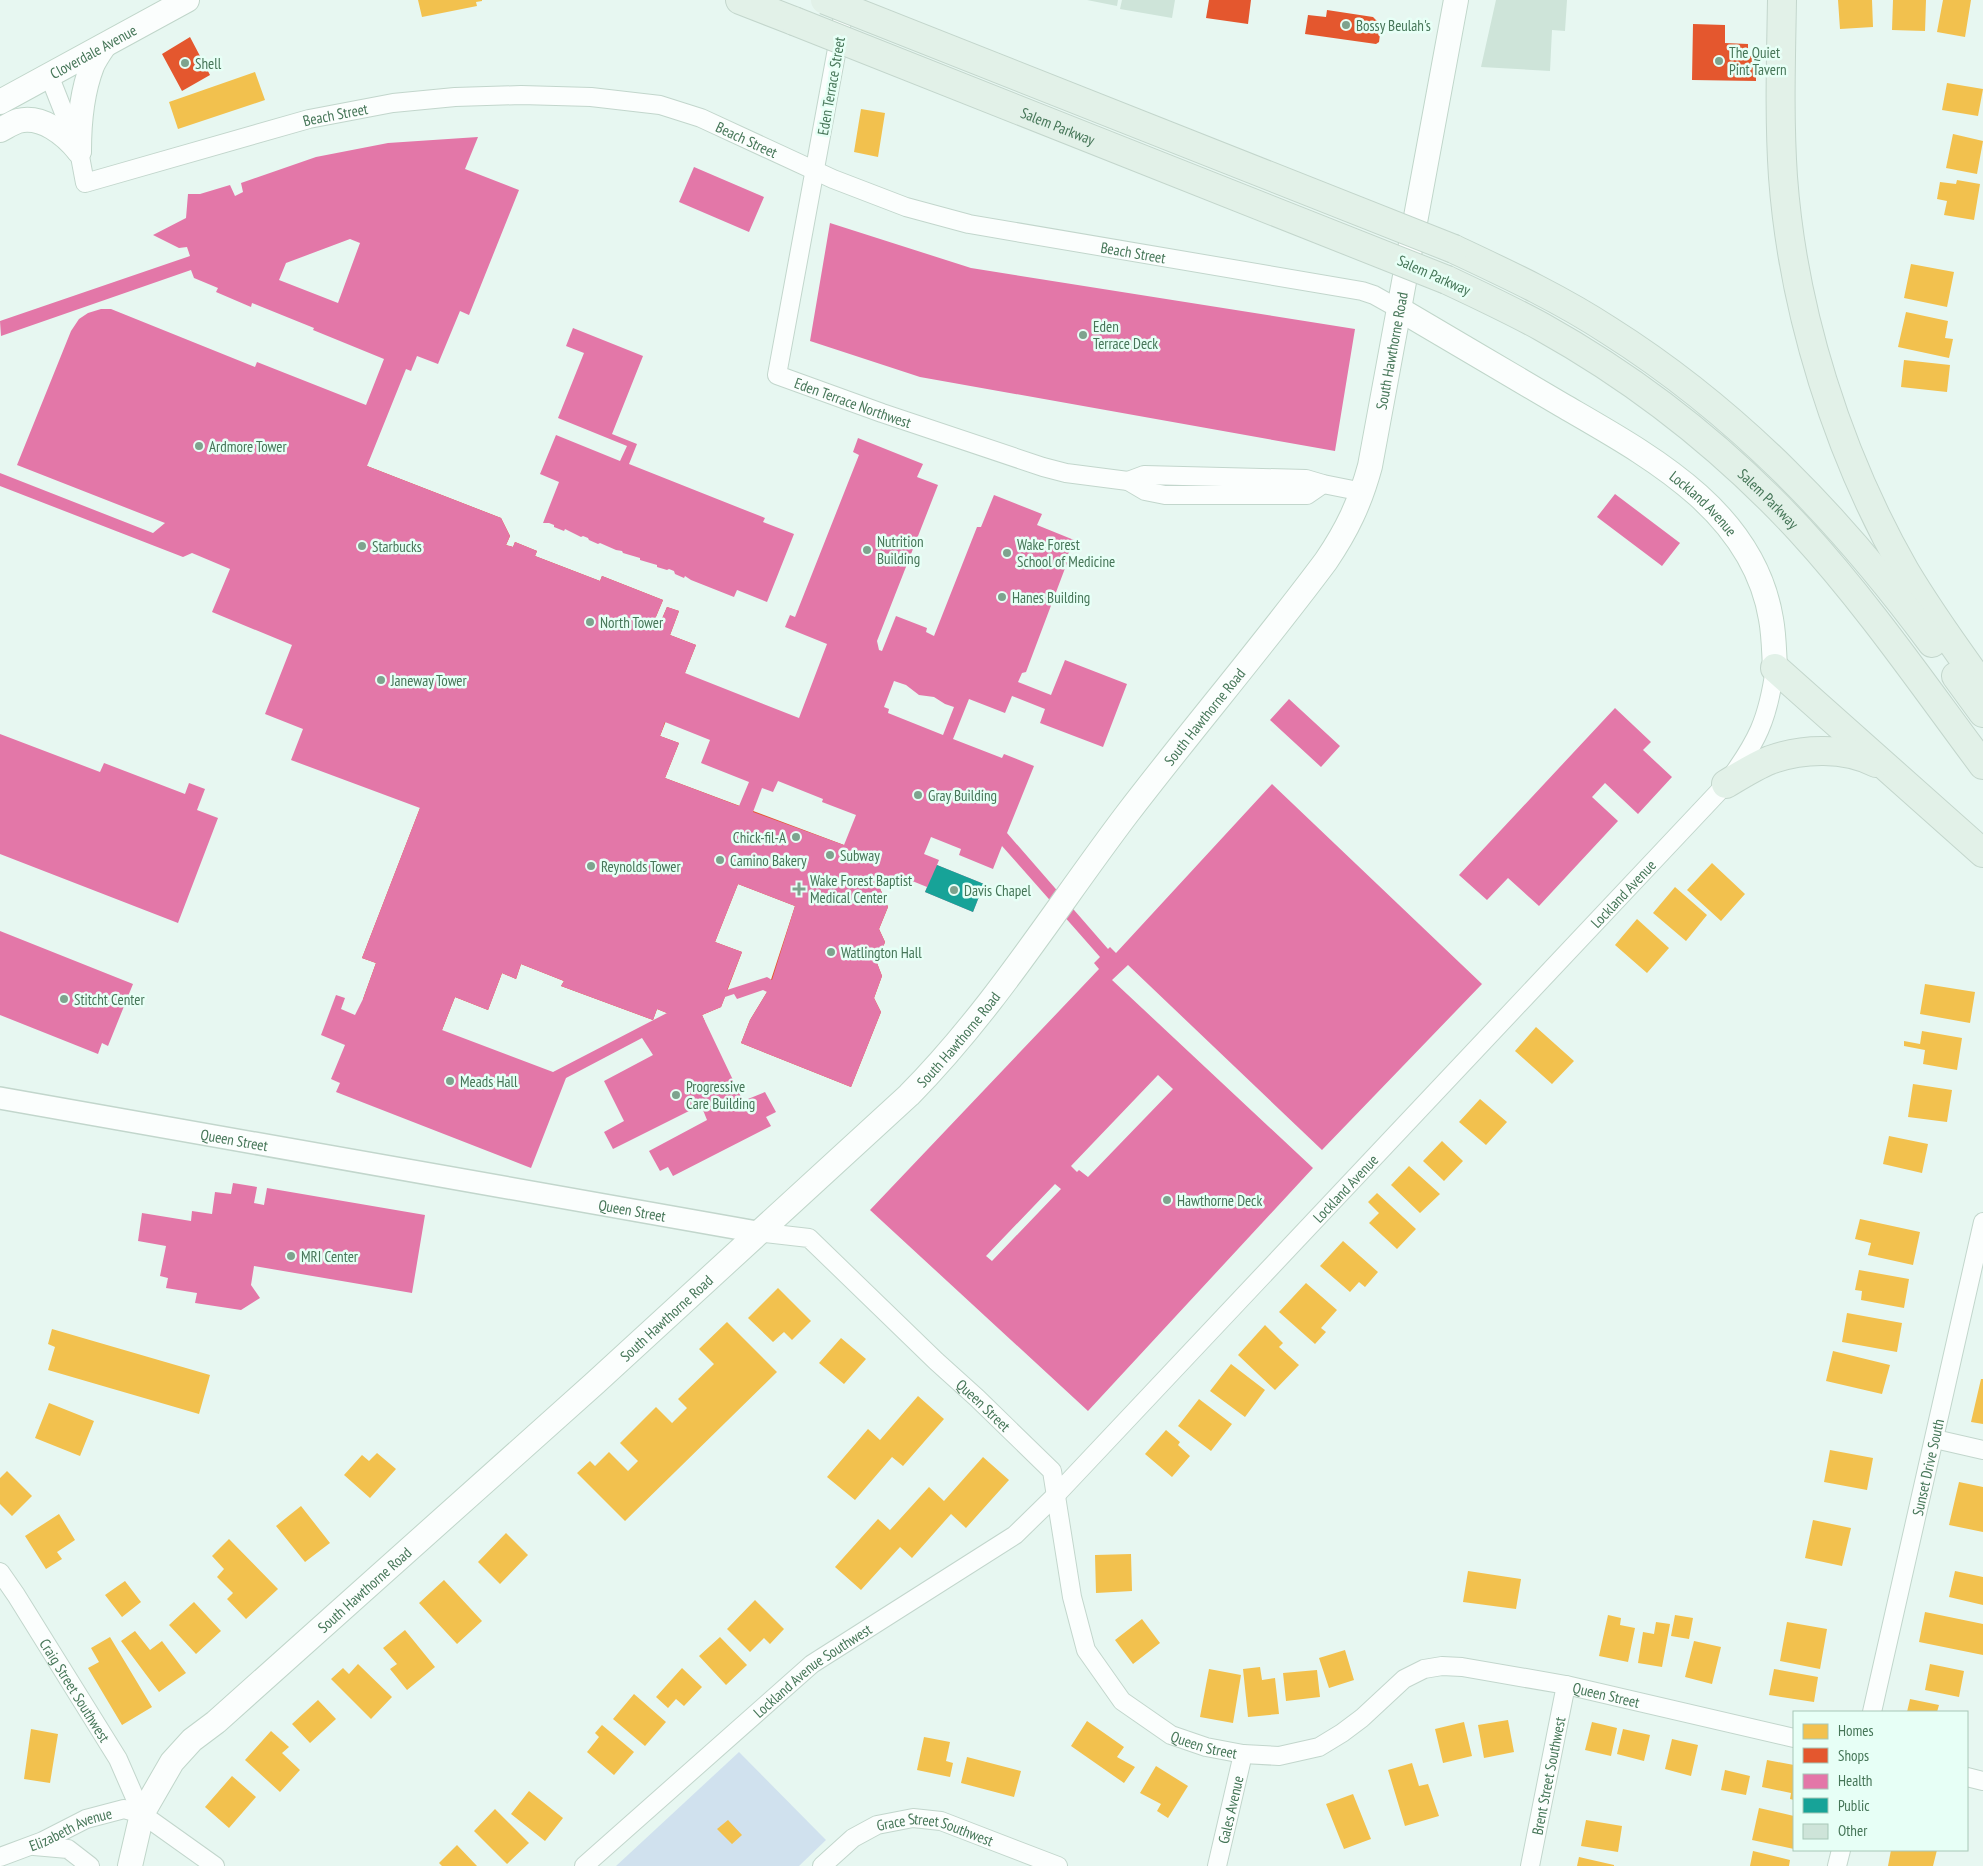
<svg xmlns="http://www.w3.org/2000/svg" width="1983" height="1866" font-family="'PT Sans Narrow',sans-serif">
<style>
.green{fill:#d0e1ee}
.homes{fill:#f2c14e}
.shops{fill:#e4572e}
.health{fill:#e377a8;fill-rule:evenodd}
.public{fill:#17a398}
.building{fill:#cee4d9}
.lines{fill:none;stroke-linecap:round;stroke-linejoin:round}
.minor-casing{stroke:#c2d6cc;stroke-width:20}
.tertiary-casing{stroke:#c2d6cc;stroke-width:24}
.secondary-casing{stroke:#c0d6ca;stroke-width:26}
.motorway-casing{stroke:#c3d6cc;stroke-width:30}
.minor{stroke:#fbfefd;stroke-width:18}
.tertiary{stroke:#fbfefd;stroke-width:21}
.secondary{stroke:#fbfefd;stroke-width:24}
.motorway{stroke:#e2f1e8;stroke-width:28}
.motorway-bridge-casing{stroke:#c3d6cc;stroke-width:30;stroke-linecap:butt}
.motorway-bridge{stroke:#e2f1e8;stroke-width:28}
.poi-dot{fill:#7ea38e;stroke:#e7fff6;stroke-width:2}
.labels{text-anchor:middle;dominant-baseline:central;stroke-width:5;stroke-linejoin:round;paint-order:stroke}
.poi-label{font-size:15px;fill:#467658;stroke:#e7fff6;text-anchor:start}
.street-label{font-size:15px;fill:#467658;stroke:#e7fff6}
</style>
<rect width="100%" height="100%" fill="#e7f7f1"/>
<path class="green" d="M739,1752l87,88 -27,26h-183z"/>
<path class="homes" d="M418,0h64v1l-6,1 1,4 -55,11z
M1838,0h34l1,27 -33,2z
M1893,0h33l-1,31 -33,-1z
M1943,0h28l-6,37 -28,-5z
M255,72l10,28 -87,29 -9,-27z
M1947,83l36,6 -5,27 -36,-6z
M861,109l24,4 -7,44 -24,-5z
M1953,134l30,7 -6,33 -31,-6z
M1957,180l23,4 -6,36 -30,-5 3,-14 -10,-2 3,-17 16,2z
M1911,264l43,8 -7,35 -43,-9z
M1906,312l42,9 -3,17 8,1 -4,19 -51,-11z
M1904,360l46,5 -3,27 -46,-5z
M1712,863l33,31 -24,27 -34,-31z
M1675,887l32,28 -21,26 -33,-28z
M1637,919l32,29 -22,25 -32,-28z
M1925,984l50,8 -5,31 -50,-9z
M1536,1027l38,34 -22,23 -37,-33z
M1922,1031l40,7 -5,32 -34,-6 2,-14 -21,-4v-5l16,3z
M1913,1084l39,6 -5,32 -39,-5z
M1480,1099l27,23 -21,23 -27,-23z
M1889,1136l39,8 -6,29 -39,-9z
M1442,1141l21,20 -19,20 -21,-20z
M1409,1166l31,28 -20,19 -29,-28z
M1377,1193l39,36 -19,20 -28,-26 10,-10 -11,-11z
M1860,1219l60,13 -7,33 -45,-10 3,-12 -16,-4z
M1343,1241l35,31 -13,15 -6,-5 -9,10 -30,-26z
M1859,1270l50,9 -5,29 -43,-8 1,-9 -7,-1z
M1306,1283l31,27 -16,18 5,4 -11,12 -36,-32z
M778,1288l33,33 -19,19 -8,-8 -11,10 -25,-24z
M1847,1313l55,10 -5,29 -55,-10z
M727,1322l50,50 -152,149 -48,-48 13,-12 5,5 14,-14 19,19 10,-10 -18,-18 36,-36 16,16 15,-15 -9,-9 36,-35 -15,-15z
M1265,1325l18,18 -4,4 20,18 -24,25 -37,-35z
M52,1329l158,46 -11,39 -151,-44 7,-23 -7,-3z
M841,1338l25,21 -22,25 -25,-21z
M1833,1351l57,14 -8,29 -56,-13z
M1231,1364l34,26 -20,27 -35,-26z
M1981,1379h2v45l-12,-2z
M918,1396l26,23 -41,47 -11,-9 -37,43 -28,-23 41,-48 12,11z
M1199,1399l33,25 -21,27 -33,-25z
M49,1403l45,18 -14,35 -45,-18z
M1166,1430l14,12 -2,3 12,11 -18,21 -27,-23z
M1830,1450l43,8 -6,32 -43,-8z
M377,1453l19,16 -26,29 -26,-23 18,-20 7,6z
M983,1457l26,23 -43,48 -15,-14 -39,44 -12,-11 -39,43 -26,-23 43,-48 12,11 39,-43 15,14z
M7,1471l25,25 -20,20 -12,-12v-26z
M1959,1482l24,5v45l-34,-7z
M301,1506l29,37 -25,19 -29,-36z
M59,1514l16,26 -18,12 5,7 -16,10 -21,-33z
M1813,1520l38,8 -9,38 -37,-8z
M506,1533l22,22 -28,29 -22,-22z
M229,1539l49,50 -32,30 -19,-20 6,-6 -16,-16 7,-8 -12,-13z
M1131,1554l1,37 -36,2 -1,-38z
M1468,1571l53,8 -5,30 -53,-7z
M1955,1571l28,6v28l-34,-8z
M444,1580l38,41 -25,23 -38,-41z
M125,1581l16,21 -19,15 -17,-22z
M755,1600l29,29 -14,15 -6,-6 -14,14 -23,-23z
M194,1602l27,29 -25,23 -27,-29z
M1925,1612l58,12v31l-64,-13z
M1608,1615l13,3 -1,7 15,3 -7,34 -29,-6z
M1675,1615l18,3 -4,21 -18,-3z
M1142,1619l18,24 -27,21 -18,-24z
M1656,1622l14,2 -8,43 -24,-4 5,-31 11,2z
M1787,1622l40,7 -7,40 -40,-8z
M405,1630l30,37 -28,23 -17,-21 7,-5 -14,-16z
M135,1631l15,19 12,-9 24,32 -27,19 -38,-51z
M110,1637l42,70 -30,18 -34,-57 11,-6 -8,-14z
M720,1637l27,28 -21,20 -27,-29z
M1694,1641l27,6 -9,37 -27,-7z
M1345,1650l9,30 -25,8 -10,-30z
M358,1664l34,33 -21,22 -40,-40 12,-11 6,6z
M1930,1664l34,7 -5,26 -34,-7z
M1260,1667l2,13 13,-2 4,36 -31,3 -5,-48z
M682,1668l20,19 -18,19 -8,-7 -8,9 -12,-11z
M1209,1669l32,6 -8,48 -33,-6z
M1774,1669l44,8 -4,25 -45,-7z
M1317,1670l3,27 -34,4 -3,-28z
M634,1694l32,28 -21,24 -32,-27z
M1910,1699l29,6 -2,7h-30z
M318,1700l18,19 -26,24 -18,-19z
M1508,1720l6,32 -30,6 -6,-33z
M1087,1721l37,26 -7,10 18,10 -11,16 -53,-37z
M1464,1722l8,34 -29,7 -8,-34z
M1592,1722l25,6 -6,28 -26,-6z
M602,1725l32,27 -20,23 -27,-23 12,-15 -4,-4z
M31,1729l27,5 -8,49 -26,-4z
M1623,1729l27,6 -6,26 -27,-7z
M271,1731l18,16 -7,6 18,17 -20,22 -35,-32z
M924,1737l26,5 -4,19 7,2 -3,14 -33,-7z
M1672,1739l26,6 -7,31 -26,-7z
M967,1757l54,14 -7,26 -53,-14z
M1767,1760l27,5v35l-4,-1 1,-6 -29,-6z
M1412,1763l7,23 9,-2 11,32 -34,10 -17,-56z
M1156,1766l32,20 -20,32 -11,-7 4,-7 -21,-11z
M1725,1770l25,6 -4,19 -25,-5z
M232,1776l24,21 -27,31 -24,-21z
M529,1791l34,27 -18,23 -34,-27z
M1353,1794l18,45 -27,10 -18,-45z
M1759,1808l35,8v33l-42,-9z
M495,1809l34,34 -22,21 -33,-33z
M728,1820l14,15 -10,9 -15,-15z
M1586,1820l36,6 -4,26 -37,-6z
M457,1845l20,21h-35l-3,-3z
M1891,1850h46l-4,16h-45z
M1753,1851l37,9 -1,6h-39z
M1579,1857l35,8v1h-37z"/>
<path class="shops" d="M1209,0h42l-3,24 -42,-6z
M1327,10l46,7 5,5v4l3,1 -2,15 -3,2 -71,-10 3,-19 18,2z
M1693,24l32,1v18l23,1v12h8v25l-64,-1z
M190,37l20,38 -28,16 -20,-37z
M367,466l134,52 9,18 -4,9 7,2 2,-5 22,9 -2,5 65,25 2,-5 61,24 -8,19 6,2 6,-14 12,4 -9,24 26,10 -36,91 19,7 -14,35 179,67 16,38 19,3 9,21 -9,22 6,13 -8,21 5,13 -8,22 7,14 -30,75 -110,-44 9,-23 17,-28 28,-86 -57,-22 -23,58 27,10 -21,55 -19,8 3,7 -12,6 -2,-4 -5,2 -5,-13 -9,2 -15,-6 -4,11 -92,-34 3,-5 -43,-17 -5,15 -14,-6 -14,37 -33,-13 -13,33 -79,-31 13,-36 -14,-5 58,-150 13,5 74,-190 -176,-68z"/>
<path class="health" d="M478,137l-13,32 54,21 -50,125 -9,-4 -22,53 -21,-8 -6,15 -5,-2 -39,97 134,52 9,18 -4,9 7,2 2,-5 22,9 -2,5 65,25 2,-5 61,24 -8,19 6,2 6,-14 12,4 -9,24 26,10 -11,28 114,45 28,-74 -42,-17 5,-12 5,2 64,-162 -6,-3 5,-14 65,26 -6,13 21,8 -61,156 2,9 3,1 14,-35 31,12 -1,4 8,4 43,-109h4l13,-32 48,19 -5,11 37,15 -8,20 1,3 -41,109 -4,1 -4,9 33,13 14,-35 62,24 -24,63 -63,-24 5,-14 -33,-13 -7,17 -36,-14 -16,40 49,19 2,-4 30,12 -27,67 101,116 2,-2 6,6 156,-169 210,200 -160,166 -194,-185 -16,15 201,188 -225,243 -218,-201 229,-241 -5,-6 6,-6 -98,-111 -9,23 -34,-14 2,-6 -30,-12 -7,17 15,6 -2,5 47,19 -11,28 -48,-20 2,-5 -27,-11 -21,10 9,21 -9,22 6,13 -8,21 5,13 -8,22 7,14 -30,75 -110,-44 9,-23 17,-28 -4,-2 -26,9 -3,-5 -9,3 -4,10 -19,8 41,86 22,-9 11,20 -10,5 5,9 -98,50 -5,-9 -8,4 -11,-20 58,-31 -6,-15 -88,44 -9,-17 20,-11 -20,-40 49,-26 -11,-17 -76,40 -35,90 -195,-76 4,-9 -9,-4 14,-34 -24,-10 15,-40 9,3 -4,11 14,6 8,-16 13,-36 -14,-5 58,-150 -129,-48 12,-31 -38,-15 27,-69 -80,-33 18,-43 -38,-16 -9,4 -183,-71v-13l153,60 12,-10 -148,-58 54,-134 8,-12 9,-6 13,-4h10l144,58 2,-5 109,43 18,-46 -71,-29 1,-2 -62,-25 -1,4 -35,-15 2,-4 -24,-10 -3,-8 -190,66 -1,-15 190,-65 -3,-9 -8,1 -26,-13 33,-17 2,-24h12l30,-9 5,11 8,-4 -2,-9 75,-26 72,-14zM350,239l10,4 -22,60 -59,-23 7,-17zM894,681l12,4 13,10 15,2 11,7 9,3 -11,28 -55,-22 1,-4 -5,-2zM665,722l45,18 -9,23 48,19 -10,24 -74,-28 14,-35 -19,-7zM778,781l45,18 -1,3 34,13 -12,30 -91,-33 9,-24 11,4zM738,884l57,22 -23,74 -5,-3 -40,13 15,-38 -27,-10zM521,964l43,17 -3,5 92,34 4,-11 10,4 -114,59 -111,-42 13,-33 33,13 14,-37 14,6zM1158,1075l15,14 -85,88 -9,-7 -2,2 -6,-6zM1055,1184l6,5 -69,72 -6,-5z
M694,167l70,30 -15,35 -70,-30z
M830,223l141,45 384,61 -20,122 -415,-74 -110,-36z
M573,328l70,28 -31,78 25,10 -8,20 136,54 -2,4 31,12 -27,68 -30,-12 -3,7 -43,-17 -6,-4 -1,2 -9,-4 -1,-3 -5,-2 -2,1 -10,-3v-2l-17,-5v-2l-17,-5 -1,-2 -6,-1 -16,-7 -2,1 -9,-4 -1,-2 -5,-2 -2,1 -16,-8 -1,2 -10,-4v-2l-5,-2h-6l16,-41 -19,-8 16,-39 64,26 7,-15 -69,-28 26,-65 -18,-7z
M1615,494l65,49 -18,23 -65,-49z
M1289,699l51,47 -19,21 -51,-47z
M1615,708l36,34 -8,8 29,27 -34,37 -33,-31 -13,14 26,24 -79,85 -31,-28 -21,22 -28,-25z
M0,734l100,38 4,-9 81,31 4,-11 16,6 -8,21 21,8 -40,105 -178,-69z
M0,931l133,53 -25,62 -6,-3 -4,11 -98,-39z
M233,1183l24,4 -3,16 10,2 3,-17 158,27 -13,78 -158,-27 -3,19 9,13 -19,12 -46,-7 2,-10 -31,-5 2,-10 -8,-2 6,-30 -28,-5 4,-28 49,8 1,-10 20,3 3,-22 16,2z"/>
<path class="public" d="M937,865l47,19 -11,28 -48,-20z"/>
<path class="building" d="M1087,0h31l-1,6z
M1122,0h53l-3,18 -52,-9z
M1496,0h71l-2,31 -13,-1 -2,41 -69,-4z"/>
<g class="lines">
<g class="minor-casing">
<g id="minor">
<path id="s1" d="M846,0l-69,375 105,38 161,54 23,6 62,8 17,10 20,4h142l16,-11"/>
<path id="s2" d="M49,75l30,76 6,32 224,-64 84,-16 62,-6 66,-2 70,2 69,8 41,13 132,61 73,28 63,17 393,67 12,4 25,14"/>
<path d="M1128,481l16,-6 162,4 17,5 40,8"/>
<path id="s3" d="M757,1232l52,6 127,123 41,37 75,73 20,126 14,53 36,51 49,34 35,12 37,7 36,2 40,-9 23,-14 20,-15 42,-39 20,-10 18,-3 20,1 104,18 228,53"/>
<path d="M1935,1439l48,11"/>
<path id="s4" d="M0,1572l16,23 102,164 24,55"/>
<path id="s5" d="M1872,1712l111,-490"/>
<path d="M1967,1777l16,4"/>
<path d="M34,1846l34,3 22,17"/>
<path id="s6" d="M0,1857l43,-16 43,-22 38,-10 18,5 73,52"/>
<path id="s7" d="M584,1866l228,-202 203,-129 41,-40 670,-711c31,-42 42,-64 49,-116"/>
<path id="s8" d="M822,1866l31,-28 24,-13 36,-7 28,3 117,45"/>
<path id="s9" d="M1217,1866l26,-112"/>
<path id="s10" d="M1530,1866l36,-181"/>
<path d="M1837,1866l4,-16"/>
</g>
</g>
<g class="tertiary-casing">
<g id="tertiary">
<path id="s11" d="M0,1098l757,134"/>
</g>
</g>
<g class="secondary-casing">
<g id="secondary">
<path id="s12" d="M0,102l187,-102"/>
<path d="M0,130c6,-3 12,-7 18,-9 24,-6 47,13 61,30"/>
<path d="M79,151c0,-28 3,-59 13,-85 3,-7 8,-14 12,-20"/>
<path id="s13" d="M1399,309c54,32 109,64 163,96 86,50 191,105 209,214 3,16 3,32 4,49"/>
<path id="s14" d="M130,1866l12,-52 30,-52 20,-22 24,-18 379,-339 314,-288c84,-85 146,-186 218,-281 65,-85 135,-167 199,-253 21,-31 34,-58 44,-95l86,-466"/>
</g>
</g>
<g class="motorway-casing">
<g id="motorway">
<path d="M740,0l54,21"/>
<path d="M1782,0c-1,59 -3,118 1,177 10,135 55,277 122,394 24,40 51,78 78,115"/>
<path d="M1454,249c53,25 105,49 154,81 130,82 233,190 324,313"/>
<path id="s15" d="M1447,280c32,15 64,30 95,47 95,53 184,123 258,203 67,73 124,156 183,235"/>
<path d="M1775,668l208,185"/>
<path d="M1956,676l27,37"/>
<path d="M1726,784c15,-9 29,-18 44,-24 33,-12 75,-13 106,3"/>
</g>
</g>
<use href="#minor" class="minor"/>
<use href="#tertiary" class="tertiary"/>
<use href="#secondary" class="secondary"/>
<use href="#motorway" class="motorway"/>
<g class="motorway-bridge-casing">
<g id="motorway-bridge">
<path d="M825,0l629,249"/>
<path id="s16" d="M794,21l653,259"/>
</g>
</g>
<use href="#motorway-bridge" class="motorway-bridge"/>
</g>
<g class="poi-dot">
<circle cx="1346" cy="25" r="5"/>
<circle cx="1719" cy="61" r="5"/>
<circle cx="185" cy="63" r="5"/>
<circle cx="1083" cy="335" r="5"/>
<circle cx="199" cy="446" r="5"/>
<circle cx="362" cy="546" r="5"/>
<circle cx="867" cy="550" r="5"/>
<circle cx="1007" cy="553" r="5"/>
<circle cx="1002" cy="597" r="5"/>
<circle cx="590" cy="622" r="5"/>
<circle cx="381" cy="680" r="5"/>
<circle cx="918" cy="795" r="5"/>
<circle cx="796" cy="837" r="5"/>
<circle cx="830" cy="855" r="5"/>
<circle cx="720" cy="860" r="5"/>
<circle cx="591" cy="866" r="5"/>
<path d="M796.5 881.5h5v5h5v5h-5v5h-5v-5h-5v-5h5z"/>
<circle cx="954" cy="890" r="5"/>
<circle cx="831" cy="952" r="5"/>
<circle cx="64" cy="999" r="5"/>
<circle cx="450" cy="1081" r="5"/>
<circle cx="676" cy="1095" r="5"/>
<circle cx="1167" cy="1200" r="5"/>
<circle cx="291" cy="1256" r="5"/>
</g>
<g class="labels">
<g class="poi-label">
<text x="1356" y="25">Bossy Beulah's</text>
<text x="1729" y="52">The Quiet<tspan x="1729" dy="17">Pint Tavern</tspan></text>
<text x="195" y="63">Shell</text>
<text x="1093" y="326">Eden<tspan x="1093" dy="17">Terrace Deck</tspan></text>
<text x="209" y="446">Ardmore Tower</text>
<text x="877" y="541">Nutrition<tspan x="877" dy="17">Building</tspan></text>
<text x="1017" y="544">Wake Forest<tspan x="1017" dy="17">School of Medicine</tspan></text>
<text x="372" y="546">Starbucks</text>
<text x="1012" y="597">Hanes Building</text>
<text x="600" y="622">North Tower</text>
<text x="391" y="680">Janeway Tower</text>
<text x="928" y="795">Gray Building</text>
<text x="786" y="837" text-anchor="end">Chick-fil-A</text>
<text x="840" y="855">Subway</text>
<text x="730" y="860">Camino Bakery</text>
<text x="601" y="866">Reynolds Tower</text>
<text x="810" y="880">Wake Forest Baptist<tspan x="810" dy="17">Medical Center</tspan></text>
<text x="964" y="890">Davis Chapel</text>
<text x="841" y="952">Watlington Hall</text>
<text x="74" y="999">Stitcht Center</text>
<text x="460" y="1081">Meads Hall</text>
<text x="686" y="1086">Progressive<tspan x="686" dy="17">Care Building</tspan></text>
<text x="1177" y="1200">Hawthorne Deck</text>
<text x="301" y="1256">MRI Center</text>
</g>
<g class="street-label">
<text stroke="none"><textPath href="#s12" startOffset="106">Cloverdale Avenue</textPath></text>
<text transform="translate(831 86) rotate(-80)">Eden Terrace Street</text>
<text stroke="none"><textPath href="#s2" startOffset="374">Beach Street</textPath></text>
<text stroke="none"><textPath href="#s16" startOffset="284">Salem Parkway</textPath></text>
<text stroke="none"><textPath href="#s2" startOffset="794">Beach Street</textPath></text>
<text stroke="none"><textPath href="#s2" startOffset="1199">Beach Street</textPath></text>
<text transform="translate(1434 275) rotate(24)">Salem Parkway</text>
<text stroke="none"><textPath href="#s14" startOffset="2008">South Hawthorne Road</textPath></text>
<text stroke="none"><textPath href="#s1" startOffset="462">Eden Terrace Northwest</textPath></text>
<text stroke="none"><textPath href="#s15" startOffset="391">Salem Parkway</textPath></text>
<text stroke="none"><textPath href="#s13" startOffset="362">Lockland Avenue</textPath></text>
<text stroke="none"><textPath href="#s14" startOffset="1588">South Hawthorne Road</textPath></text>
<text stroke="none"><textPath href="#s7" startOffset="1429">Lockland Avenue</textPath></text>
<text stroke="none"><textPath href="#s14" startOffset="1182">South Hawthorne Road</textPath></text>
<text stroke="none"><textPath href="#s11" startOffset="238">Queen Street</textPath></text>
<text stroke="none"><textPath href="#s7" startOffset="1024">Lockland Avenue</textPath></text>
<text stroke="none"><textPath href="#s11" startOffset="642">Queen Street</textPath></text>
<text stroke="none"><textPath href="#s14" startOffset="778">South Hawthorne Road</textPath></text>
<text stroke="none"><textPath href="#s3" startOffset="294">Queen Street</textPath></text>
<text stroke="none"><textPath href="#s5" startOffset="251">Sunset Drive South</textPath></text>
<text stroke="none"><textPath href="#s14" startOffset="372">South Hawthorne Road</textPath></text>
<text stroke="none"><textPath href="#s7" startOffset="301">Lockland Avenue Southwest</textPath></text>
<text stroke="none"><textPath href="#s4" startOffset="140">Craig Street Southwest</textPath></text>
<text stroke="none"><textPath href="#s3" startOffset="1162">Queen Street</textPath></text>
<text stroke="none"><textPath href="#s3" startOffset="728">Queen Street</textPath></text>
<text stroke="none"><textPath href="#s10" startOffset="92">Brent Street Southwest</textPath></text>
<text stroke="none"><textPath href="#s9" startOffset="58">Gales Avenue</textPath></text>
<text stroke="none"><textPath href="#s6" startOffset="76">Elizabeth Avenue</textPath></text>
<text stroke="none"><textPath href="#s8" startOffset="129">Grace Street Southwest</textPath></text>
</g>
</g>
<rect x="1793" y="1711" width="175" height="140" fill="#e7fff6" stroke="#a7c8b7"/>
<rect x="1803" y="1724" width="25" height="15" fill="#f2c14e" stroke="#a7c8b7"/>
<text x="1838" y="1736" font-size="15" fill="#467658">Homes</text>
<rect x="1803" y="1748" width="25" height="15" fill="#e4572e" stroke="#a7c8b7"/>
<text x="1838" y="1761" font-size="15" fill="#467658">Shops</text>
<rect x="1803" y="1774" width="25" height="15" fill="#e377a8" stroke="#a7c8b7"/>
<text x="1838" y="1786" font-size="15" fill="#467658">Health</text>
<rect x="1803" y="1798" width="25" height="15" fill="#17a398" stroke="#a7c8b7"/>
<text x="1838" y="1811" font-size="15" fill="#467658">Public</text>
<rect x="1803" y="1824" width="25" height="15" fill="#cee4d9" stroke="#a7c8b7"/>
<text x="1838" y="1836" font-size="15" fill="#467658">Other</text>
</svg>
